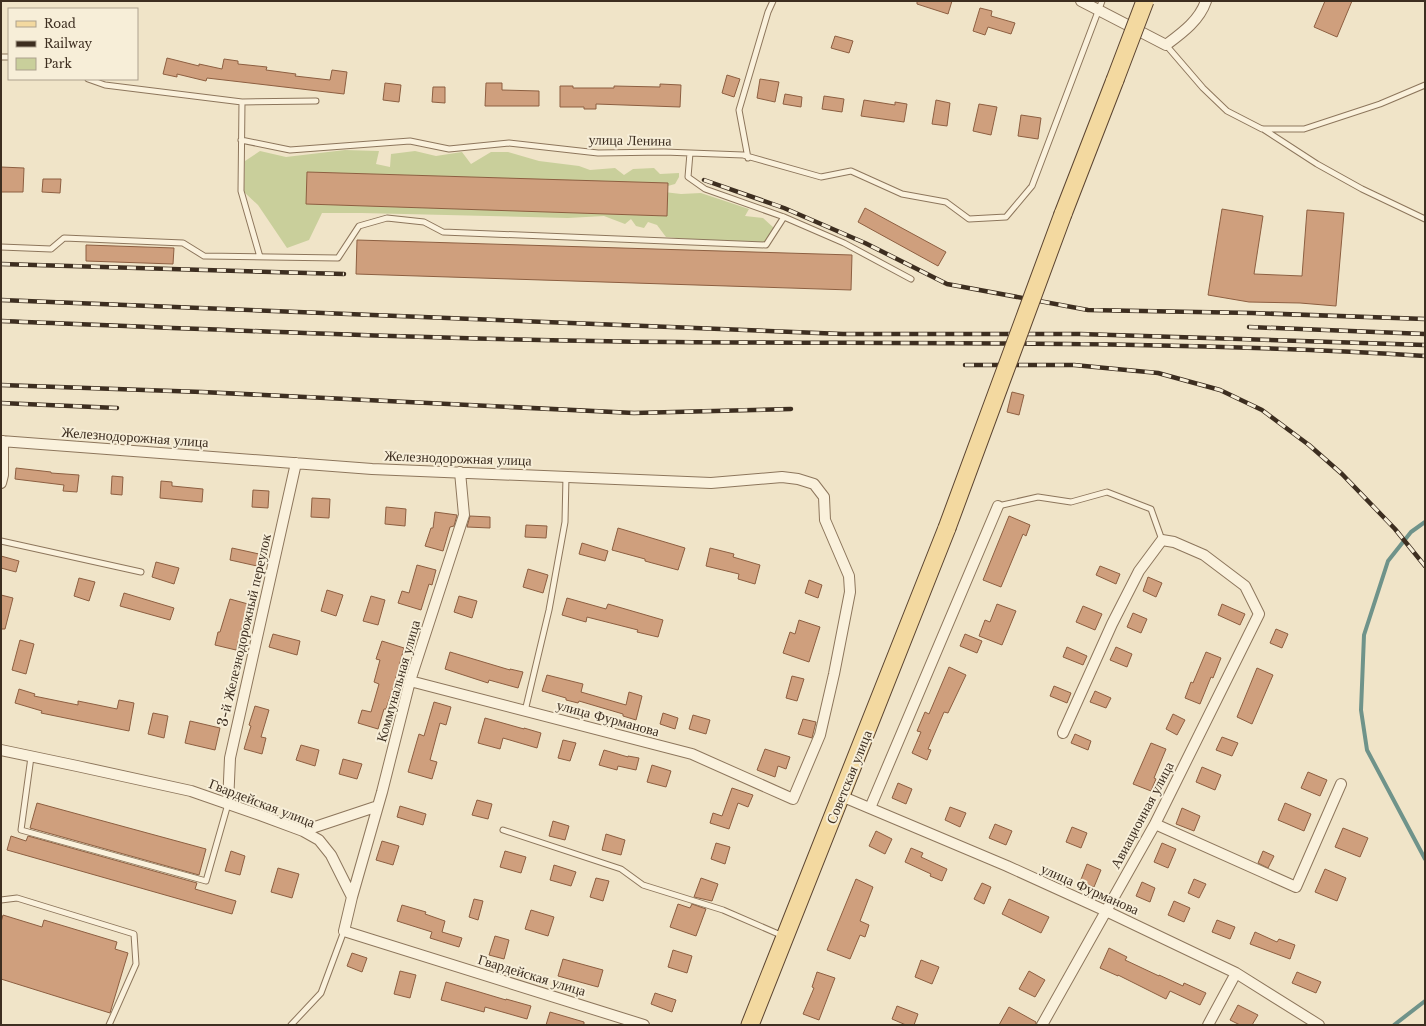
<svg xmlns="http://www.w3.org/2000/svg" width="1426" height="1026" font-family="'Libre Baskerville',serif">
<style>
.green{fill:#c9cf9b}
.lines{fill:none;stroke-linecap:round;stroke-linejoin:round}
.stream{stroke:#6f938a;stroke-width:4}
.building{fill:#cf9f7d;stroke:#8d5f41}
.service-casing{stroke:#8d765c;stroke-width:7}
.minor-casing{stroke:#8d765c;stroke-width:12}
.primary-casing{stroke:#5b4430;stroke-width:19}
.service{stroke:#faf1dc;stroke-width:5}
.minor{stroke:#faf1dc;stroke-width:10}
.primary{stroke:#f3d9a0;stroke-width:17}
.rail-casing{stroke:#3d2e20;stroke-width:4.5}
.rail{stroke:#f7eed8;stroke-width:3;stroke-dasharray:9;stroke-linecap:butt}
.primary-bridge-casing{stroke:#5b4430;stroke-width:19;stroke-linecap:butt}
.primary-bridge{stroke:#f3d9a0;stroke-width:17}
.labels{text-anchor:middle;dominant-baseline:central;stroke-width:4;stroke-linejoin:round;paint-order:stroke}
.street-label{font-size:14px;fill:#3d2e20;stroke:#f7eed8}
</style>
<rect width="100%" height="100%" fill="#f0e4c8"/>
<path class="green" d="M345,150l34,1 -3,13 14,3 1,-13 24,-3 21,5 26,-4 9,12 20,-12h17l31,9 40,5 11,4 25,-2 9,7 9,-6 21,-1 6,6 19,-1v4l-4,7 -11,3v5l17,2 20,-1 48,16 -4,7 18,2 11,10 -10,18 -98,-9 -9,-12 -9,-3 -4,6 -8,-2 -5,-7 -6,5 -21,-8 -36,2 -206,-5h-40l-13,27 -22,8 -29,-43 -14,-13 1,-31 15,-10 26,6z"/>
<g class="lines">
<path class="stream" d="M1425,522l-14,10 -23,29 -24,74 -3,75 6,40 58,109
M1394,1025l31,-24"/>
</g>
<path class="building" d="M917,1h35l-4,13 -31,-10z
M1325,1h27l-15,36 -23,-10z
M980,8l12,3 -1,5 24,7 -4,11 -23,-7 -3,8 -12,-4z
M835,36l18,5 -4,12 -18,-5z
M167,58l32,8v-2l23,5 2,-10 14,2v3l29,3 -1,3 30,4 -1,2 35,4 2,-10 15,2 -3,22 -137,-16 -1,3 -29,-7v3l-14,-3z
M727,75l13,4 -6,18 -12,-4z
M760,79l19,3 -4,20 -18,-4z
M385,83l16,2 -2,17 -16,-2z
M486,83h16v7l37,1v15h-54z
M660,84l21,1 -1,22 -84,-3v5h-12v-2h-24v-21h13v2h41v-2l46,1z
M433,87h12v16l-13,-1z
M785,94l17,3 -1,10 -18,-3z
M824,96l20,3 -2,13 -20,-3z
M864,100l31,5v-3l12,2 -3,18 -43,-6z
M936,100l14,3 -3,23 -15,-2z
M979,104l18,3 -6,28 -18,-4z
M1021,115l20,3 -3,21 -20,-3z
M1,167l23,1 -1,24h-22z
M307,172l361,11 -1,33 -361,-12z
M43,179h18l-1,14 -18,-1z
M865,208l81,44 -8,14 -80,-44z
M1222,209l41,7 -9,58 48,2 5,-66 37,3 -8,93 -36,-3 -51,-1 -41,-7z
M357,240l495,15 -1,35 -495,-16z
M86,245l88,3 -1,16 -87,-3z
M1012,392l12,3 -5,20 -12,-3z
M16,468l35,4v1l28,2 -2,17 -14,-1 1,-6 -49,-6z
M112,476l11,1 -1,18 -11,-1z
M161,481l11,1v4l31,3 -1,13 -42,-4z
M253,490l16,1 -1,17 -16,-1z
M312,498l18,1 -1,19 -18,-1z
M386,507l20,2 -1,17 -20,-2z
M435,512l22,3 -3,11 -4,1 -7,24 -18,-5 6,-18h2z
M470,516l20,1v11l-23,-1z
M1009,516l21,9 -4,11 -3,-2 -22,53 -18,-7z
M526,525l21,1 -1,12 -21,-1z
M618,528l67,20 -7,22 -33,-9v-2l-33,-9z
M582,543l26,8 -3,10 -26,-7z
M232,548l27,6 -2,12 -27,-6z
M710,548l24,6 -1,3 27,8 -5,19 -17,-5 1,-5 -33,-8z
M1,556l18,5 -3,11 -15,-4z
M156,562l23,6 -5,16 -22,-7z
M417,565l19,5 -4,15 -3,-1 -8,26 -23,-7 4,-12 7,2z
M1100,566l20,8 -4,10 -20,-9z
M528,569l20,6 -5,18 -20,-6z
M1148,577l14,6 -6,14 -13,-6z
M79,578l16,4 -6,19 -15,-5z
M809,580l13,5 -4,13 -13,-5z
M327,590l16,5 -7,21 -15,-5z
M124,593l50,15 -4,12 -50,-14z
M1,595l12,3 -8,31h-4z
M371,596l14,4 -7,25 -15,-4z
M459,596l18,5 -5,17 -18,-6z
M567,598l39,11 2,-5 55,16 -5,17 -21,-5 1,-2 -51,-13 -1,5 -24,-7z
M230,599l18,5 -12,46 -21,-5 3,-13h2z
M997,604l19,7 -14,34 -23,-9 6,-16 5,2z
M1222,604l23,10 -5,11 -22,-10z
M1083,606l19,8 -7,16 -19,-8z
M1133,613l14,6 -6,14 -14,-6z
M799,620l21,7 -11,35 -26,-9 7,-21 5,2z
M1276,629l12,5 -6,14 -12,-5z
M273,634l27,7 -3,14 -28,-8z
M965,634l17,7 -5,12 -17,-7z
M20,640l14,4 -8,30 -14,-4z
M382,641l22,7 -11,40 -7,21h-2l-6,20 -20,-6 4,-13 9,2 8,-28 -5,-2 6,-22 -4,-1z
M1067,647l20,9 -4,9 -20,-8z
M1116,647l16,7 -5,13 -17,-7z
M450,652l60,18v-1l13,3 -5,16 -29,-8 -1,3 -43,-14z
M1206,652l15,6 -8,20 -2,-1 -11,27 -15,-6 6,-16 2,1z
M949,667l17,8 -18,38 -4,-1 -16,37 3,1 -4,10 -15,-7 9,-21 -4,-1 8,-19 4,2z
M1257,668l16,7 -21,49 -15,-7z
M547,675l36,9 -2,8 45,13 3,-13 13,4 -6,24 -13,-4v-2l-44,-13 -1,2 -12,-3v-2l-24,-7z
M792,676l12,3 -7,22 -11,-3z
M1054,686l17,7 -4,10 -17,-7z
M19,689l16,5 -1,2 44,9v-4l39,8 2,-9 15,3 -5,28 -88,-18 1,-2 -27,-8z
M1095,691l16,7 -5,10 -16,-6z
M434,702l17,5 -5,18 -6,-2 -10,37 7,2 -5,17 -24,-7 11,-38 5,2z
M255,706l14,4 -8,27 5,1 -4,16 -18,-5 7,-23 -2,-1z
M153,713l15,3 -4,22 -16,-4z
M663,713l15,5 -3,11 -15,-5z
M1173,714l12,6 -8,15 -11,-6z
M693,715l17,5 -4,14 -17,-5z
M485,718l39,11v-1l17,5 -4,15 -34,-10 -3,11 -22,-6z
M803,719l13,3 -4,16 -14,-4z
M190,721l30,7 -5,22 -30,-7z
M1075,734l16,7 -3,9 -17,-7z
M1222,737l16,6 -6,13 -16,-6z
M563,740l13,3 -6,18 -12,-3z
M1151,743l15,6 -12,29 2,1 -5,12 -18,-7z
M301,745l18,5 -4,16 -19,-6z
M765,749l25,8 -4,12 -8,-3 -3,11 -18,-7z
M604,750l24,7v-1l11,2 -3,12 -18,-4 -1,4 -18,-5z
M343,759l19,5 -5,15 -18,-5z
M652,765l19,6 -5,16 -19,-5z
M1202,767l19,8 -6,15 -19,-8z
M1308,772l19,8 -7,16 -19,-8z
M898,783l14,6 -6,15 -14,-6z
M732,788l21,7 -5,12 -10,-4 -9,26 -19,-6 3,-10 9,3z
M477,800l15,4 -4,15 -16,-4z
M37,803l169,46 -7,26 -169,-47z
M1285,803l26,11 -7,17 -26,-11z
M400,806l26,8 -3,11 -26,-8z
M950,807l16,6 -6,14 -15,-7z
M1182,808l18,8 -6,15 -18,-7z
M553,821l16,5 -4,14 -16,-4z
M995,824l17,7 -6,14 -17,-7z
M1072,827l15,6 -6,15 -15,-6z
M1343,828l25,10 -8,19 -25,-10z
M876,831l16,8 -7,15 -16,-8z
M606,834l19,6 -4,15 -19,-5z
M11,836l15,5 2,-5 169,47 -2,6 41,12 -4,13 -225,-64z
M382,841l17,5 -6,19 -17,-5z
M716,843l14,4 -5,17 -14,-5z
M1162,843l14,6 -8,19 -14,-6z
M911,848l12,5 -2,4 26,12 -5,12 -12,-5 1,-2 -26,-12z
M231,851l14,5 -5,19 -15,-4z
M505,851l21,6 -5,16 -21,-6z
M1263,851l11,5 -6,12 -10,-5z
M1087,864l14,6 -7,17 -14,-5z
M554,865l22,7 -5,14 -21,-6z
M278,868l21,6 -7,24 -21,-6z
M1325,869l21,9 -9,23 -22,-9z
M596,878l13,3 -6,20 -13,-4z
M701,878l17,6 -6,17 -18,-4z
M856,879l17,8 -13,34 9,4 -4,12 -5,-2 -10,24 -23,-9z
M1194,879l12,5 -7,14 -11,-5z
M1142,882l13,6 -5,14 -14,-6z
M982,883l9,4 -7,17 -10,-5z
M474,899l9,2 -5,19 -9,-3z
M1009,899l40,18 -8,16 -39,-19z
M1174,901l16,7 -6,14 -16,-7z
M678,904l12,4 2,-4 14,5 -10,27 -26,-9z
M402,905l24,7 -1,2 20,7 -3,11 20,6 -3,9 -29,-9 2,-6 -35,-11z
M531,910l23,7 -6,19 -23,-7z
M3,915l39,12 2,-7 73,22 -2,7 13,4 -18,60 -109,-34v-57z
M1217,920l18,7 -5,12 -18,-7z
M1255,932l22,10 2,-3 16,6 -5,14 -40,-15z
M495,936l14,4 -5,19 -15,-4z
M1109,948l18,9 -2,3 34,16v-1l24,11 1,-3 22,10 -6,12 -30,-14 -4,8 -48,-24v1l-18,-8z
M673,950l19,6 -5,17 -19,-6z
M352,953l15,5 -5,14 -15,-6z
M563,959l40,11 -5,17 -40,-11z
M921,960l18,7 -7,17 -17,-7z
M400,971l16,4 -6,23 -16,-4z
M1029,971l16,9 -10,17 -16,-8z
M817,972l18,6 -16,42 -16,-6 11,-26 -2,-1z
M1297,972l24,10 -5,11 -24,-10z
M446,982l60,18v-1l25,7 -4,13 -42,-12 -1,5 -43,-12z
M655,993l21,7 -4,12 -21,-8z
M1238,1005l20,10 -6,10h-12l-10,-5z
M897,1006l21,8 -4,11h-8l-14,-6z
M1009,1007l27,15v3h-37z
M550,1012l34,10v3h-38z"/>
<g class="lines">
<g class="service-casing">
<path id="service" d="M1166,45l37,43 24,23 35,18h42l76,-25 45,-19
M1,57h8
M88,79l17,6 137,17 74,-1
M242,102l-1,89 19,66
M1263,129l54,35 45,25 63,30
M241,140l49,10 120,-9 39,8 60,-6 89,10 66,-1 79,3 78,22 30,-6 51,23 44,8 23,17 37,-2 26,-31 70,-185
M690,153l-2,24 17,12 79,28 60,26 67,36
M748,158l-9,-48 29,-98 5,-11
M1,247l50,2 13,-11 119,5 21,13 134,2 21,-32 28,-8 37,4 19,10 323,13 18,-28
M998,506l40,-9 33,5 36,-10 44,17 11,31
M1,541l140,31
M525,711l24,-101 16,-88 1,-46
M31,757l-10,73 185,51 22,-77
M503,830l118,39 22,16 80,25 60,26
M1,900l16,-2 117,36 2,30 -27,61
M291,1025l30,-32 23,-62"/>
</g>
<g class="minor-casing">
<path id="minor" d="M1081,1l85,44c16,-12 33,-24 40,-44
M1,441l371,28 339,14 71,-6 16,2 16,5 10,13 1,23 24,56 1,16 -16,82 -14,61 -27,64 -101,-45 -282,-73
M460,472l4,43 -54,166 -28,111 -30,105 -8,34 300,94
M1,483l2,-8v-34
M1,750l76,16 114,25 69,24 43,16 16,9 12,15 21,42
M841,796l166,70 99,45 130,62 83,52
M228,804l2,-46 66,-295
M870,808l128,-302
M1155,824l141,63 45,-103
M303,831l75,-25
M1042,1025l113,-201 104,-210 -14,-28 -41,-31 -30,-13 -12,-2 -23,31 -27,53 -49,109
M1208,1025l28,-52"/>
</g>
<g class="primary-casing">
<path id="primary" d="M1063,214l52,-134
M750,1025l197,-497"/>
</g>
<use href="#service" class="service"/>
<use href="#minor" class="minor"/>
<use href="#primary" class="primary"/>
<g class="rail-casing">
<path id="rail" d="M704,180l80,28 81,35 82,41 141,26 164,3 173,6
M1,264l343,10
M1,300l842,34h237l345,11
M1,321c224,9 448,19 673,21 250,2 501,-2 751,14
M1249,327l176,7
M965,365h109l84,8 62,17 42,20 47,35 33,29 53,55 30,37
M1,385l201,7 432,21 157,-4
M1,403l116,5"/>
</g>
<use href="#rail" class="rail"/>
<g class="primary-bridge-casing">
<path id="primary-bridge" d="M1115,80l30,-79
M947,528l116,-314"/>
</g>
<use href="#primary-bridge" class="primary-bridge"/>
</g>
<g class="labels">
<g class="street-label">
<text transform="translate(630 140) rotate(1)">улица Ленина</text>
<text transform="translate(135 437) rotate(4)">Железнодорожная улица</text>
<text transform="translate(458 458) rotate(2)">Железнодорожная улица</text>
<text transform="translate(244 630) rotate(-77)">3-й Железнодорожный переулок</text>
<text transform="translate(398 681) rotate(-74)">Коммунальная улица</text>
<text transform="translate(608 718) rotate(15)">улица Фурманова</text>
<text transform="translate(849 777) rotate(-68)">Советская улица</text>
<text transform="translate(262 803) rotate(21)">Гвардейская улица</text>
<text transform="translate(1142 815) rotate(-62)">Авиационная улица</text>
<text transform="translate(1090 889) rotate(24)">улица Фурманова</text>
<text transform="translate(532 975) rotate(17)">Гвардейская улица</text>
</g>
</g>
<rect width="1426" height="1026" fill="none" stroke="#3d2e20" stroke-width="4"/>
<rect x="8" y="8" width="130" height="72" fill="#f7eed8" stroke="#ada18e"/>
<rect x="16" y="21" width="20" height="6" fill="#f3d9a0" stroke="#ada18e"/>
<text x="44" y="28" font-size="12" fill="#3d2e20">Road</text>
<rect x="16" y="41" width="20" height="6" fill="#3d2e20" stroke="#ada18e"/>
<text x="44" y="48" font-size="12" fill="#3d2e20">Railway</text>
<rect x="16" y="58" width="20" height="12" fill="#c9cf9b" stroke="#ada18e"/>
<text x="44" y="68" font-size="12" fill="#3d2e20">Park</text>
</svg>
